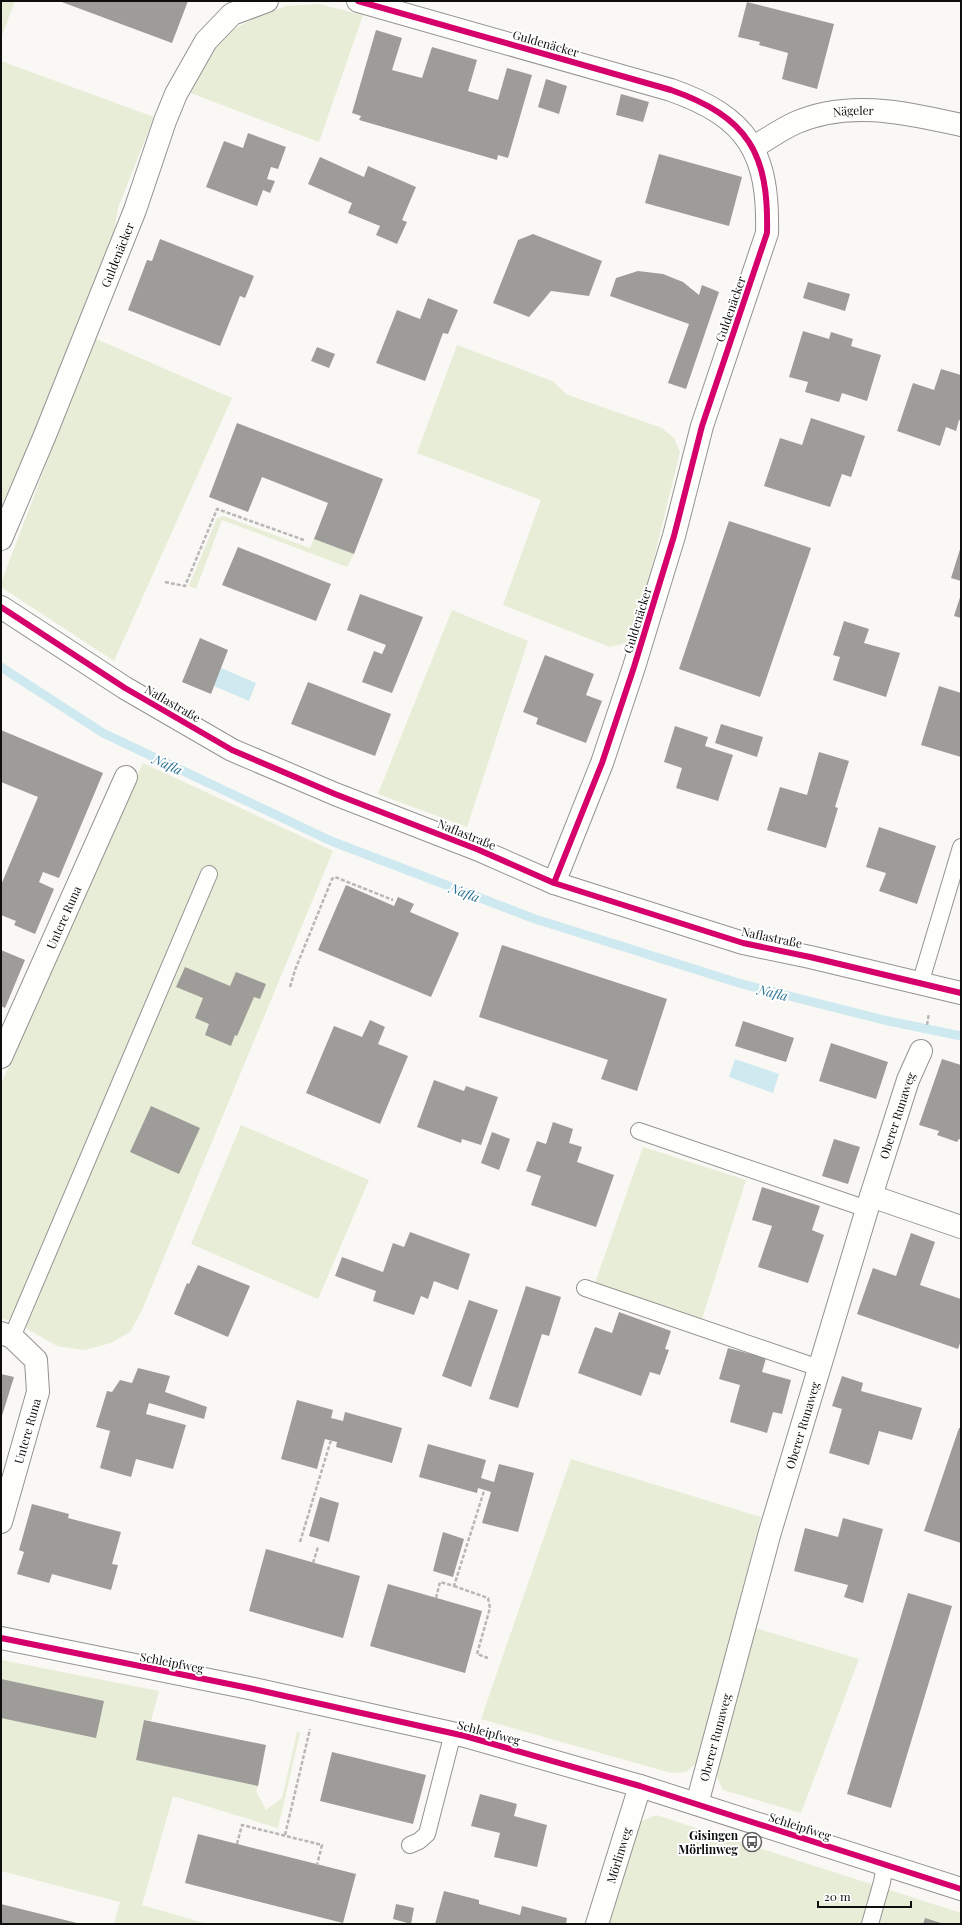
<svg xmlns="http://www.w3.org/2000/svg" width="962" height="1925" font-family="'Playfair Display',serif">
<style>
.green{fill:#e7edd6}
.water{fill:#cee9f0}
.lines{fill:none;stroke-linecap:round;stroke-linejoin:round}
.stream{stroke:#cee9f0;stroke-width:9}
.building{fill:#9e9c99}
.lane-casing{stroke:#949392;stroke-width:18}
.street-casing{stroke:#949392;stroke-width:24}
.path{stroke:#b8b7b7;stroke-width:2.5;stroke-dasharray:4 2;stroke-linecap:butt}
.lane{stroke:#fefefd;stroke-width:16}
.street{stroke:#fefefd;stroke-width:22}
.cycleway-casing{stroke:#fff;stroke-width:8}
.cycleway{stroke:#d6006c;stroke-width:6}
.labels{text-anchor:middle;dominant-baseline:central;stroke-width:4;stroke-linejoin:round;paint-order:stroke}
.street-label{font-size:12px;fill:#0e0e0e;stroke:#fff}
.poi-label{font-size:12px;font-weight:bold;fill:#0e0e0e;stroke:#fff;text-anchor:end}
.water-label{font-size:13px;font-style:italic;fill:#267191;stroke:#fff}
</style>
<rect width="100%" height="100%" fill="#faf8f4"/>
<path class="green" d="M1,1h14l-14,37z
M318,4l45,11 -44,127 -131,-50 18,-34 23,-26 24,-13 33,-13z
M1,61l153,56 -36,91 -6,35 -80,200 -9,16 -22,49z
M94,338l138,60 -118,263 -113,-74v-4z
M457,345l95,36 16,14 94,33 12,10 6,14 -45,184 -13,8 -12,3 -107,-42 38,-105 -124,-47z
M224,516l86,32 4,-9 40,15 -7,13 -125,-47 -26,69 -7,-3 28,-68z
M452,610l76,31 -61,186 -89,-33z
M143,763l190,88 -191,459 -12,22 -19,11 -27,7 -27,-4 -40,-23 -16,-5v-234z
M241,1125l128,55 -51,119 -127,-55z
M643,1147l103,33 -44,139 -107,-36z
M571,1459l190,58 -63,245 -12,10 -15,1 -190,-54z
M752,1627l107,32 -58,154 -78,-23 -9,-18z
M1,1660l158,31 -8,30 -7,-1 -8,40 122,26 -2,5 10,19 16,-12 15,-66 3,1 -22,95 -105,-32 -31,109 65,19h-93l6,-22 -119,-31z
M656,1815l305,98v11h-353l25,-89 9,-14z"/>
<path class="water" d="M221,668l35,15 -7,18 -35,-15z
M735,1059l44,15 -6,19 -44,-16z"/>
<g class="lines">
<path class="stream" d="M1,667l102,66 228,108 204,78 207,65 142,36 77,16"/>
</g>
<path class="building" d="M59,1h129l-16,42z
M747,2l87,22 -17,65 -35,-10 6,-26 -29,-8 1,-3 -22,-5z
M376,30l26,8 -10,32 30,8 10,-31 45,13 -9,31 30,9 9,-32 25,7 -24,83 -10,-3 -1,5 -138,-40 2,-4 -9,-3z
M546,79l21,7 -8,28 -21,-7z
M621,94l28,8 -6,20 -27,-7z
M248,133l38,14 -8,22 -7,-2 -4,12 8,2 -5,12 -7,-3 -6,16 -51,-19 18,-46 19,7z
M659,154l83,23 -13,49 -84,-23z
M320,157l44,20 4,-11 48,21 -14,33 5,2 -10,22 -21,-9 4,-9 -32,-13 4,-10 -44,-19z
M533,234l69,27 -13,35 -38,-5 -22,26 -36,-14 25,-63z
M160,239l94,37 -9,22 -5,-2 -20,50 -92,-36 19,-50 5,1z
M638,271l25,3 20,8 16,13 3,-10 17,7 -33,97 -18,-6 21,-59 -79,-28 6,-18z
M808,282l42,12 -5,17 -42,-13z
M428,298l30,12 -10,24 -5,-1 -18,48 -49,-18 21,-53 23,9z
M803,331l26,8 2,-7 22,7 -2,7 30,9 -14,46 -25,-8 -3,9 -34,-10 3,-10 -19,-5z
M317,347l18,7 -6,14 -18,-7z
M941,369l20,6v46l-2,-1 -3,11 -10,-4 -6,19 -43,-15 16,-48 21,7z
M811,418l54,18 -14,41 -9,-3 -12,33 -66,-21 16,-48 22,7z
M237,423l146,56 -29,75 -40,-15 14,-36 -66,-26 -14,35 -39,-15z
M729,521l82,27 -51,149 -81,-28z
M961,546v35l-10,-3z
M238,547l93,37 -15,37 -94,-36z
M360,594l63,23 -31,76 -30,-11 12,-31 8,3 4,-9 -39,-15z
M961,594v24l-7,-2z
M844,621l25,8 -5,14 36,10 -14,44 -53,-17 7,-23 -7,-2z
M200,638l28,12 -17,44 -29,-12z
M545,655l49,19 -8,21 16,6 -16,42 -50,-19 2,-6 -15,-6z
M308,682l83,32 -16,42 -84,-32z
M939,686l22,7v64l-40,-12z
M721,724l42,13 -6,20 -42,-14z
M675,726l33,11 -3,9 28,9 -15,46 -42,-13 6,-20 -18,-6z
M1,730l102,43 -44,105 -16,-6 -4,10 15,7 -19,45 -21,-9 2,-4 -15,-6v-30l37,-88 -37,-15z
M819,752l30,9 -14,46 3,1 -12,40 -59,-18 13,-43 27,8z
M879,827l57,19 -19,58 -38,-13 7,-18 -20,-6z
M346,885l48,21 4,-9 16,7 -4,8 49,21 -28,64 -113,-47z
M502,945l165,54 -30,92 -36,-12 7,-19 -129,-43z
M1,950l24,10 -20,48 -4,-2z
M185,967l45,19 6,-14 30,12 -6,15 -6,-2 -17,39 -2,-1 -4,11 -26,-11 4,-11 -14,-6 8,-20 -27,-11z
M370,1020l15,7 -7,17 30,12 -28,68 -74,-31 28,-67 28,11z
M743,1021l51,17 -8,24 -51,-16z
M831,1043l57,19 -12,37 -57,-18z
M942,1059l19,6v74h-2l-2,3 -20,-7 2,-4 -20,-6z
M434,1080l30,11 2,-5 32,11 -17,48 -19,-6 -1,4 -44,-16z
M151,1106l49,22 -21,46 -49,-22z
M553,1122l20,7 -4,14 13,4 -5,15 37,13 -18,52 -65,-22 10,-29 -15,-5 11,-30 9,3z
M492,1132l18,7 -11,31 -18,-7z
M834,1139l26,8 -12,37 -26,-8z
M762,1187l58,19 -8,24 12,5 -16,48 -50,-16 14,-41 -20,-6z
M410,1232l60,22 -12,36 -24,-9 -6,18 -7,-3 -7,19 -41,-14 3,-10 -41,-15 7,-19 41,15 10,-29 11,4z
M911,1233l24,9 -15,43 41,14v41l-3,9 -101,-35 16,-46 23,8z
M198,1265l52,21 -22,51 -54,-23 13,-31 2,1z
M526,1286l35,11 -12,39 -7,-2 -24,74 -29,-9z
M469,1300l29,10 -27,77 -29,-11z
M619,1312l52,19 -6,18 4,1 -9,25 -10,-3 -9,24 -63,-23 17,-46 17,6z
M728,1348l38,10 -4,14 29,8 -9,34 -9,-2 -6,21 -37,-11 10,-37 -21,-6z
M138,1368l32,8 -5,16 42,15 -3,12 -55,-16 -3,11 40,11 -13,44 -37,-10 -5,18 -31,-9 10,-37 -14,-4 11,-36 5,1 8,-12 12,3z
M1,1374l13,3 -13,42z
M842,1376l21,7 -2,8 61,17 -10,32 -33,-9 -10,34 -40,-12 13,-44 -10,-3z
M297,1400l36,10 -2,8 12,3 2,-9 57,16 -10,35 -56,-16 1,-5 -12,-3 -8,30 -36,-10z
M959,1428h2v115l-37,-12z
M428,1444l58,16 -5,18 13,4 5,-18 35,9 -16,59 -36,-9 9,-31 -13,-4 -1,5 -58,-16z
M320,1497l19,6 -10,39 -20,-6z
M32,1504l37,10 -1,4 53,14 -9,32 6,1 -7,25 -59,-16 -3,9 -32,-9 7,-22 -5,-2z
M843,1518l40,11 -20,74 -19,-6 4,-12 -54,-14 11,-43 33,9z
M443,1532l21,7 -11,38 -20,-6z
M266,1549l94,27 -17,62 -94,-27z
M388,1584l94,27 -17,62 -95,-27z
M908,1593l44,13 -61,202 -44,-14z
M1,1679l103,22 -8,37 -95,-20z
M144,1720l122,25 -8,41 -122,-26z
M332,1752l94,23 -13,49 -93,-23z
M480,1794l37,10 -3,12 33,9 -10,42 -43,-10 6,-24 -29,-7z
M198,1834l158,40 -13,49 -158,-40z
M444,1891l35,9v4l41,11 2,-9 45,12 -1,6h-131z
M1,1904l76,19v1h-76z
M396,1904l18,4 -3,16 -18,-5z
M925,1918l19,6h-21z"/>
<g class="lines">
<g class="lane-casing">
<path id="lane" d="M920,984l41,-137
M639,1131l228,78
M585,1288l234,80
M12,1337l197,-463
M410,1845l9,-4 8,-7 26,-101
M870,1924l12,-42 3,-17"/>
</g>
<g class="street-casing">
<g id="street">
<path d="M358,1l313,89c77,27 98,63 96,143l-65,193 -28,110 -40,131 -32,96 -48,120"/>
<path id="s1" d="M753,148c14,-9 27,-18 42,-25 54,-24 111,-10 166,2"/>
<path id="s2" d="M1,539l44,-104 90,-225 30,-89 11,-27 30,-53 26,-27 35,-13"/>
<path d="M1,607l124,81 107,62 103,44 144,56 75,33 189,60 67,14 151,36"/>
<path id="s3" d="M1,1057l125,-280"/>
<path d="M871,1196l90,31"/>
<path d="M1,1333l11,4 24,23 2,32 -37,130"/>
<path d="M1,1638l248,50 216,48 175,50 321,103"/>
<path id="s4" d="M697,1804l73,-272 101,-336 37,-116 13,-29"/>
<path id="s5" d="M597,1924l43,-138"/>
</g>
</g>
<path class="path" d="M165,582l20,4 32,-77 87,31
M290,987l5,-17 37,-91 3,-2 58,23
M927,1025l2,-12
M300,1542l31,-102
M313,1563l5,-16
M454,1586l34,12 2,10 -13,46 11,4
M436,1598l4,-16 14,4 30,-95
M285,1835l25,-106
M237,1844l5,-19 80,20 -5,20"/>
<use href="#lane" class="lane"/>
<use href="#street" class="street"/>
<g class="cycleway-casing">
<path id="cycleway" d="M358,1l313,89c77,27 98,63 96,143l-65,193 -28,110 -40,131 -32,96 -48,120
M1,607l124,81 107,62 103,44 144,56 75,33 189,60 67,14 151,36
M1,1638l248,50 216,48 175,50 321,103"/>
</g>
<use href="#cycleway" class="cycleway"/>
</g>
<defs>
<g id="bus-ring" transform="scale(1)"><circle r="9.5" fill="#fff" stroke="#61605e" stroke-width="1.5"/><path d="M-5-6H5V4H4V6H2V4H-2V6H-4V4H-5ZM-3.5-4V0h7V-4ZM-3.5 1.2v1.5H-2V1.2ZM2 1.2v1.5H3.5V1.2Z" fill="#61605e"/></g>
</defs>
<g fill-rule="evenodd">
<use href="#bus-ring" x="752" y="1842"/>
</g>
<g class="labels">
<g class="street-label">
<text transform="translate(546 43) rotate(16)">Guldenäcker</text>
<text stroke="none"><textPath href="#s1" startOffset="109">Nägeler</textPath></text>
<text stroke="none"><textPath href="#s2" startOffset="307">Guldenäcker</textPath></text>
<text transform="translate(730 309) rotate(-71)">Guldenäcker</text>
<text transform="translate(637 620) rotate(-73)">Guldenäcker</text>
<text transform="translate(173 703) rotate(30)">Naflastraße</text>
<text transform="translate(467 834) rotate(22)">Naflastraße</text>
<text stroke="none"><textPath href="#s3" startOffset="153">Untere Runa</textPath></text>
<text transform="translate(772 937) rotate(12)">Naflastraße</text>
<text stroke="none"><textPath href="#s4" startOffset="717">Oberer Runaweg</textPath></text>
<text stroke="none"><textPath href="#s4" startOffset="393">Oberer Runaweg</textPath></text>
<text transform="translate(27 1431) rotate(-74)">Untere Runa</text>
<text transform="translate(172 1662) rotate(11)">Schleipfweg</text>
<text transform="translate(489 1732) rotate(15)">Schleipfweg</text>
<text stroke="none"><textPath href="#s4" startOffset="69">Oberer Runaweg</textPath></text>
<text transform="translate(800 1826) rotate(18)">Schleipfweg</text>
<text stroke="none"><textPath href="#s5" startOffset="72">Mörlinweg</textPath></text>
</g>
<g class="poi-label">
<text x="738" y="1835">Gisingen<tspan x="738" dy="14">Mörlinweg</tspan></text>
</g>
<g class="water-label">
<text transform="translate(168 764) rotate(25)">Nafla</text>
<text transform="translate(465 892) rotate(21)">Nafla</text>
<text transform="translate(773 992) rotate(14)">Nafla</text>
</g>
</g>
<rect width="962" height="1925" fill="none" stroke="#0e0e0e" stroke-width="4"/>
<path d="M818 1901v6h93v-6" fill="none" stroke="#0e0e0e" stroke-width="2"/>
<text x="824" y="1901" font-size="12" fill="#0e0e0e" stroke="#ffffff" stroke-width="3" paint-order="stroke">20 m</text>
</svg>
